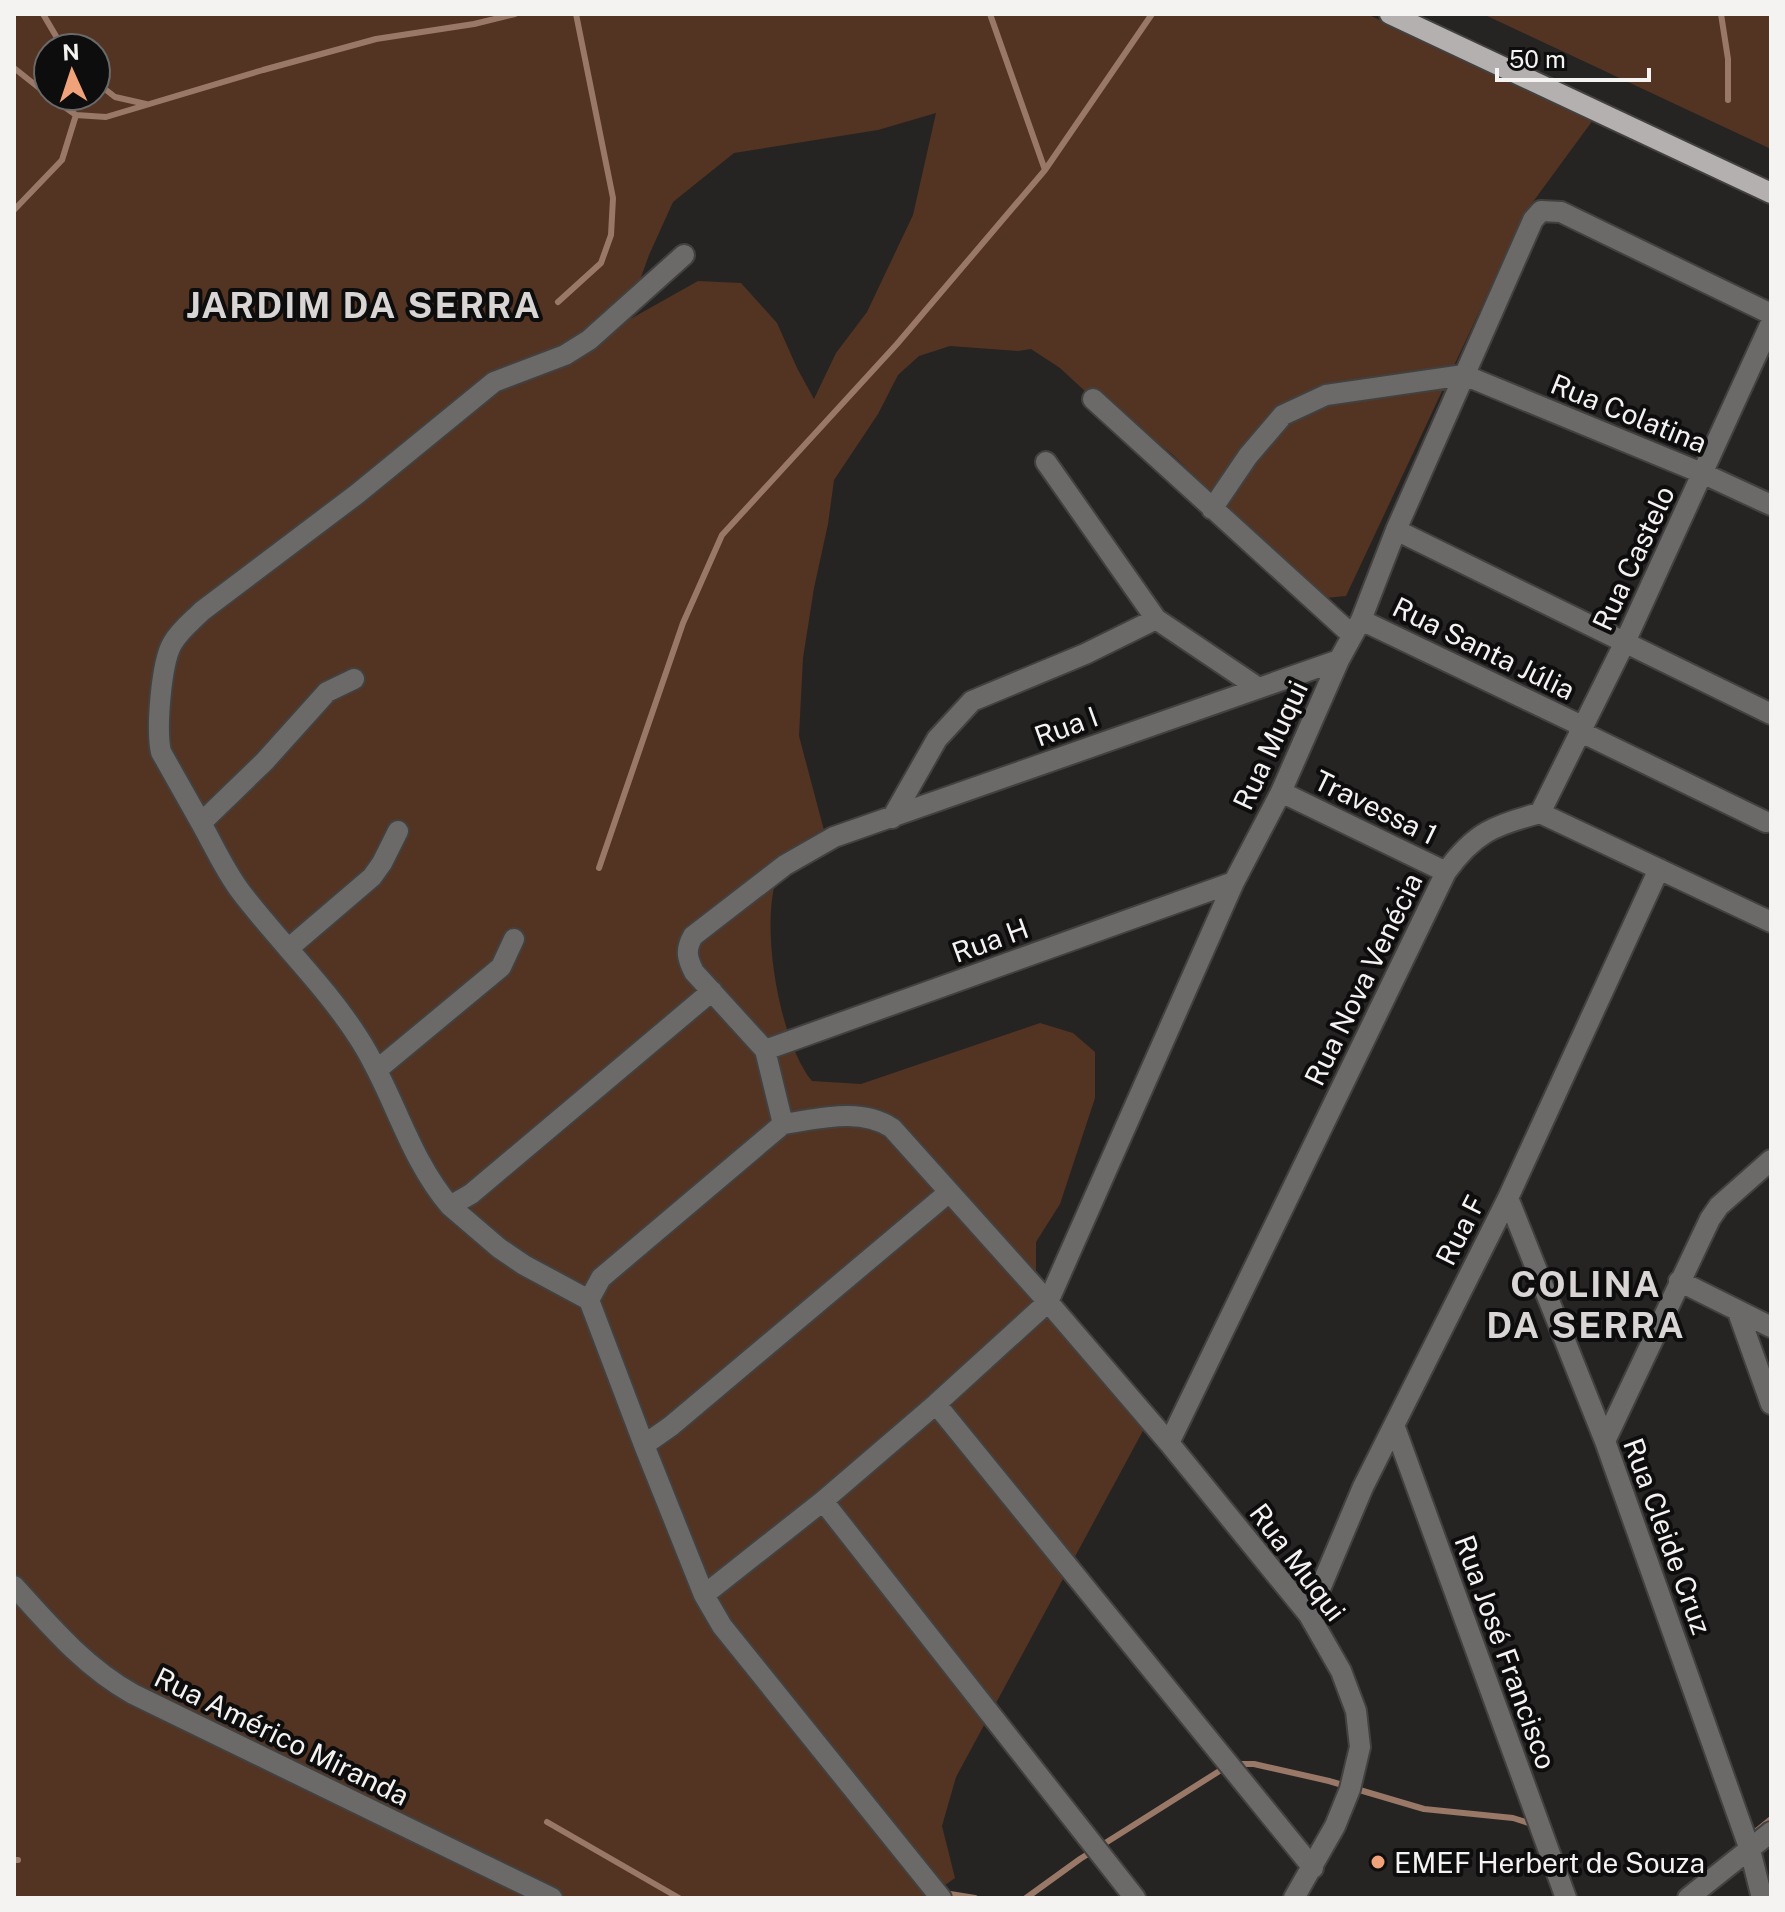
<svg xmlns="http://www.w3.org/2000/svg" width="1785" height="1912" font-family="'Public Sans',sans-serif">
<style>
.green{fill:#533322;fill-rule:evenodd}
.lines{fill:none;stroke-linecap:round;stroke-linejoin:round}
.stream{stroke:#997867;stroke-width:6}
.minor-casing{stroke:#43413f;stroke-width:24}
.major-casing{stroke:#43413f;stroke-width:24}
.minor{stroke:#6b6a69;stroke-width:20}
.major{stroke:#b3b0af;stroke-width:20}
.poi-dot{fill:#f0a27a;stroke:#0e0d0d;stroke-width:3}
.labels{text-anchor:middle;dominant-baseline:central;stroke-width:8;stroke-linejoin:round;paint-order:stroke}
.street-label{font-size:28px;fill:#f5f3f2;stroke:#0e0d0d}
.poi-label{font-size:28px;fill:#f5f3f2;stroke:#0e0d0d;text-anchor:start}
.district-label{font-size:36px;font-weight:bold;letter-spacing:2px;fill:#d8d5d4;stroke:#0e0d0d}
</style>
<rect width="100%" height="100%" fill="#262422"/>
<path class="green" d="M24,14h1343l226,106 -66,90 -181,386 -20,2 -50,-41 -104,-103 -59,-47 -25,-13 -28,-26 -29,-19 -13,2 -68,-5 -31,10 -21,19 -20,39 -44,66 -6,44 -14,64 -11,70 -4,78 26,98c-12,8 -34,16 -41,28 -30,44 -5,181 28,219l49,3 179,-61 33,10 22,19v46l-35,106 -24,38v37l109,148 -189,350 -14,49 13,52 -28,20h-913v-1881zM48,48h48v48h-48zM936,113l-23,102 -46,97 -31,41 -22,46 -17,-31 -20,-45 -36,-40 -43,-2 -73,41 24,-67 24,-53 61,-49 144,-23z
M1483,14h288v135z"/>
<g class="lines">
<path class="stream" d="M43,14l20,34
M990,14l55,156
M1721,14l7,45v41
M14,68l34,27
M96,82l19,15 31,7
M49,96l27,19 30,2 157,-47 113,-31 98,-15 41,-10
M14,210l48,-50 14,-45
M558,302l43,-39 10,-28 2,-37 -37,-184
M599,868l84,-245 39,-88 175,-191 148,-174 107,-156
M547,1822l132,76
M1749,1837l22,-18
M14,1860h4
M944,1893l31,5
M1026,1898l54,-39 141,-89 20,-6h13l75,17 95,28 89,9 22,7"/>
<g class="minor-casing">
<path id="minor" d="M1093,399l259,236
M1046,462l110,157 101,68
M1212,509l36,-53 35,-41 43,-20 138,-20 240,99 67,31
M1396,530l375,184
M1361,620l221,106
M354,679l-27,13 -62,69 -64,62c13,23 24,48 40,69 38,50 85,94 119,148 34,53 48,117 90,166l21,-12 241,-203
M1579,731l187,91
M1281,792l165,80
M1540,813l85,-171 146,-319
M892,818l45,-79 35,-38 113,-47 71,-35
M201,823l-40,-71c-5,-22 0,-88 11,-108 7,-13 20,-23 30,-33l155,-117 137,-112 71,-27 24,-15 95,-85
M289,948l83,-71 10,-14 16,-32
M765,1050l469,-168
M378,1069l123,-102 13,-28
M783,1124l-182,154 -12,22 55,145 27,-19 277,-233
M1508,1198l97,243 145,409 12,48
M450,1206l49,42 25,17 65,35
M1679,1281l92,46
M1738,1312l33,92
M936,1404l377,464
M1394,1425l172,473
M1605,1441l105,-222 9,-13 52,-46
M1169,1443l277,-571c28,-39 48,-47 94,-59l231,109
M644,1445l60,150
M823,1501l312,397
M14,1586c37,41 71,81 119,108l419,204
M1309,1615l54,-128 145,-289 151,-329
M941,1898l-219,-272 -18,-31 119,-94 113,-97 112,-102 186,-420 47,-90 58,-132 22,-40 35,-90 137,-310 8,-9 20,1 210,102
M1294,1898l41,-72 15,-37 10,-42 -4,-36 -15,-40 -32,-56 -140,-172 -121,-141 -156,-174c-32,-21 -73,-9 -109,-4l-18,-74 -71,-78c-7,-14 -9,-22 -1,-36l92,-71 49,-28 505,-177
M1688,1898l83,-66"/>
</g>
<g class="major-casing">
<path id="major" d="M1390,14l381,179"/>
</g>
<use href="#minor" class="minor"/>
<use href="#major" class="major"/>
</g>
<circle class="poi-dot" cx="1378" cy="1862" r="8"/>
<g class="labels">
<g class="street-label">
<text transform="translate(1629 413) rotate(22)">Rua Colatina</text>
<text transform="translate(1633 558) rotate(-65)">Rua Castelo</text>
<text transform="translate(1484 648) rotate(26)">Rua Santa Júlia</text>
<text transform="translate(1066 726) rotate(-20)">Rua I</text>
<text transform="translate(1270 745) rotate(-65)">Rua Muqui</text>
<text transform="translate(1376 807) rotate(26)">Travessa 1</text>
<text transform="translate(990 940) rotate(-20)">Rua H</text>
<text transform="translate(1363 979) rotate(-64)">Rua Nova Venécia</text>
<text transform="translate(1460 1230) rotate(-63)">Rua F</text>
<text transform="translate(1668 1536) rotate(70)">Rua Cleide Cruz</text>
<text transform="translate(1298 1562) rotate(53)">Rua Muqui</text>
<text transform="translate(1506 1652) rotate(70)">Rua José Francisco</text>
<text transform="translate(282 1736) rotate(26)">Rua Américo Miranda</text>
</g>
<g class="poi-label">
<text x="1394" y="1862">EMEF Herbert de Souza</text>
</g>
<g class="district-label">
<text x="364" y="305">JARDIM DA SERRA</text>
<text x="1586" y="1284">COLINA<tspan x="1586" dy="41">DA SERRA</tspan></text>
</g>
</g>
<rect width="1785" height="1912" fill="none" stroke="#f5f3f2" stroke-width="32"/>
<g transform="translate(72 72) rotate(357)"><circle r="38" fill="#0e0d0d" stroke="#6a6969" stroke-width="2"/>
<path d="M0-6L14 30L0 20L-14 30Z" fill="#f0a27a"/>
<text y="-12" font-size="22" font-weight="bold" text-anchor="middle" fill="#f5f3f2">N</text>
</g>
<path d="M1497 68v12h152v-12" fill="none" stroke="#f5f3f2" stroke-width="4"/>
<text x="1509" y="68" font-size="24" fill="#f5f3f2" stroke="#0e0d0d" stroke-width="6" paint-order="stroke">50 m</text>
</svg>
